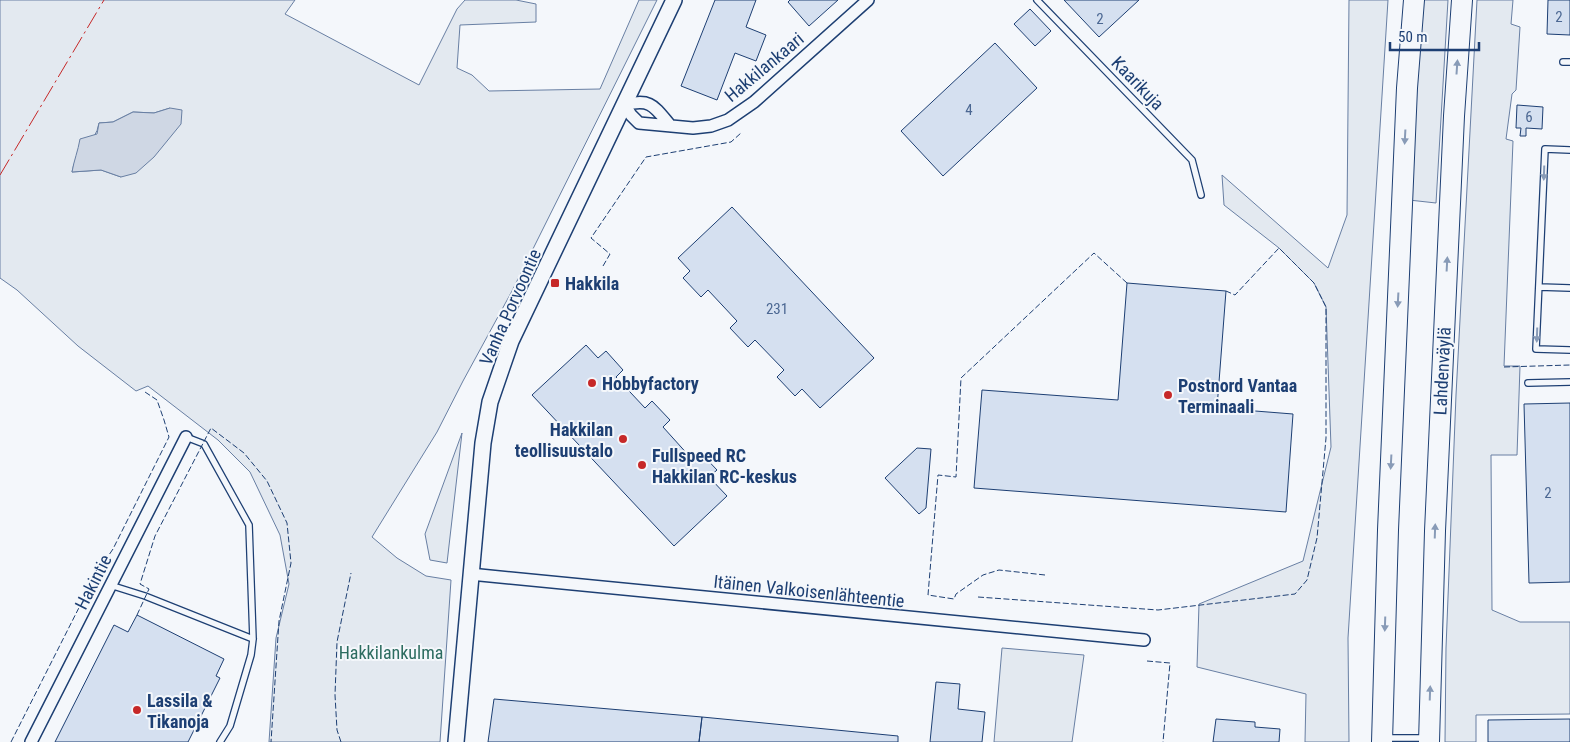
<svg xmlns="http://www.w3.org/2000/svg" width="1570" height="742" font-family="'Roboto Condensed',sans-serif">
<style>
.green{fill:#e3e9f0;stroke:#687fa3;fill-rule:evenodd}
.water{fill:#cfd7e4;stroke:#687fa3}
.building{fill:#d5e0f0;stroke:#1d3f73}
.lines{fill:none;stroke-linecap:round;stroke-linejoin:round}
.service-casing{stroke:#1d3f73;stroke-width:8}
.minor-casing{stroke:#1d3f73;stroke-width:14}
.secondary-casing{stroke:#1d3f73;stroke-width:18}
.motorway-casing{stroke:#1d3f73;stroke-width:22}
.service{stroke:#f4f7fb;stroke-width:5.5}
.minor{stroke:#f4f7fb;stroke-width:11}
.secondary{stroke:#f4f7fb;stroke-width:15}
.motorway{stroke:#f4f7fb;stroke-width:20}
.fence{stroke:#1d3f73;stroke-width:1;stroke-dasharray:6 2.5;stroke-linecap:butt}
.power{stroke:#c62828;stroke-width:1;stroke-dasharray:18 4 2.5 4;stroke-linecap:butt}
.oneway{fill:#889bb7}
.poi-dot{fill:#c62828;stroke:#f4f7fb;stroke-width:2}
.labels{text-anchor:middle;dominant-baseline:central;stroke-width:4;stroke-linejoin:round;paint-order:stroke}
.number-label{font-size:15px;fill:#4b6792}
.street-label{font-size:18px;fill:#1d3f73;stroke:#f4f7fb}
.poi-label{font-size:18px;font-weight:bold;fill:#1d3f73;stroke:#f4f7fb;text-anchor:start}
.park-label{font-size:18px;fill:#2c6c60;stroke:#f4f7fb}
</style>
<rect width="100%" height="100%" fill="#f4f7fb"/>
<path class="green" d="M0,0h295l-10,14 134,71 38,-76 8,-9h51l20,4v18l-76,3 -3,43 15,7 17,16 111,-2 39,-89h18l-145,291 -49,90 -26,51 -65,105 25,21 29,18 25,4 -11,162h-171l7,-104 13,-54 -9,-49 -30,-63 -32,-32 -70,-54 -12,5 -58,-45 -61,-56 -17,-12zM170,108l-49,69 -20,-7 -29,2c3,-24 24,-27 27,-49l14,-1 20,-10 21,1z
M1349,0h39l-40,638 1,104h-44l1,-48 -109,-27 2,-63 104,-43 28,-114 -5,-140 -12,-24 -35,-35 -55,-43 -2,-30 106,93 19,-53z
M1422,0h26l-12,203 -27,-3z
M1477,0h36l-2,24 9,3 -4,63 -4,4 -6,45 7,2 -9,225h16l-3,89h-26l1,155 28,12h50v92l-94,1v27h-31l1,-94 10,-253z
M462,433l-15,130 -17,-3 -5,-26z
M1002,648l82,7 -12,87h-78z"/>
<path class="water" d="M170,108l12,2 -1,14 -27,33 -18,16 -15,4 -20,-7 -29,2c2,-12 6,-21 8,-33l17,-5 2,-11 14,-1 20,-10 21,1z"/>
<path class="building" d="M715,0h41l-10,27 20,8 -10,26 -21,-8 -18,47 -36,-14z
M790,0h48l-29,26 -21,-24z
M1064,0h75l-40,37z
M1548,0h22v35l-23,-1z
M1030,9l21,22 -16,15 -21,-22z
M995,43l42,45 -94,88 -42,-45z
M1517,105l26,2 -1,22 -16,-1v8h-6l1,-8h-5z
M732,207l142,151 -54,50 -18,-19 -7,7 -18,-19 7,-7 -29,-30 -7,7 -18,-19 7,-7 -29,-31 -7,7 -18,-19 7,-7 -12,-13z
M1127,283l99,8 -9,117 76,6 -7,98 -312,-24 8,-98 136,10z
M586,345l12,13 8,-7 17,19 -7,7 29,31 7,-7 18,19 -7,7 28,31 8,-7 18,19 -8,7 18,19 -53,50 -142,-151z
M1570,403v179l-41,1 -5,-179z
M917,448l14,1 -5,59 -7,6 -34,-36z
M137,615l87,44 -8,17 4,2 -32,64h-133l59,-117 14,7z
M936,682l24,2 -2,25 27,3 -3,30h-52z
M494,699l208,18 -3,25h-211z
M702,717l196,19v6h-199z
M1216,719l39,3v5l25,2 -1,13h-66z
M1570,719v23h-82v-22z"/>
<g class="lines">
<g class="service-casing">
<path id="service" d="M1037,0l155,160 9,35
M1563,62h7
M1570,150l-25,-1 -9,200 34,1
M1539,287l31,1
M1528,383l42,-1
M186,437l18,7 45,81 4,114 -2,16 -21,71 -10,16
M110,585l35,11 108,43
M1386,738h41"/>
</g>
<g class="minor-casing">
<path id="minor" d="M669,124c-15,-18 -19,-26 -44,-19l6,10 8,8 54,5 18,-2 17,-6 26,-18 114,-102
M470,574l674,66
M31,742l155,-305"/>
</g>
<g class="secondary-casing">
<path id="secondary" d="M456,742l27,-299 7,-41 21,-61 163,-341"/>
</g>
<g class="motorway-casing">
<path id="motorway" d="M1382,742l6,-212 19,-442 7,-88
M1429,742l6,-211 19,-415 8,-116"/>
</g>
<use href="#service" class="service"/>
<use href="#minor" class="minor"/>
<use href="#secondary" class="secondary"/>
<use href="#motorway" class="motorway"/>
<path class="fence" d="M603,266l7,-12 -19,-16 55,-81 85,-15 10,-9
M1504,367l66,-2
M1045,575l-46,-5 -16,5 -27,19 -2,5 -26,-4 10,-120 18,2 5,-99 133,-125 33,30
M978,597l180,13 137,-16 12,-14 10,-42 9,-100v-131l-12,-24 -35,-35 -44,47 -9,-4
M137,615l12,-26 -9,-5 15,-48 56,-108 33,25 23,28 20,42 4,40 -12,58 -8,121
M1147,661l23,2 -7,79
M11,742l85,-168 17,-25 56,-112 -5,-17 -7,-20 -12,-8
M341,742l-4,-12 -2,-35 2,-53 14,-69"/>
<path class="power" d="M0,175l104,-175"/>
</g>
<defs><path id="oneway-solid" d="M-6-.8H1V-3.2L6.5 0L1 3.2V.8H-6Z" transform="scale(1.25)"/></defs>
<g class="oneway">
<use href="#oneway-solid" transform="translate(1457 67) rotate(-86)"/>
<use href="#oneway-solid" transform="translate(1405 137) rotate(93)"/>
<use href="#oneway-solid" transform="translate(1544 173) rotate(92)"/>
<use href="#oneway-solid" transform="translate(1447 264) rotate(-87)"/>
<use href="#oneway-solid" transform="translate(1398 300) rotate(93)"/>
<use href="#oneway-solid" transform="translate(1537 335) rotate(92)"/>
<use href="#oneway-solid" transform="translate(1391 462) rotate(93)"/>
<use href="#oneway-solid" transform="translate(1435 531) rotate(-88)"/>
<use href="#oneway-solid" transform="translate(1385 624) rotate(92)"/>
<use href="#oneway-solid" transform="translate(1430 693) rotate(-88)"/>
</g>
<g class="poi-dot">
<rect x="550" y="278" width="10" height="10" rx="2.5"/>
<circle cx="592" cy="383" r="5"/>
<circle cx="1168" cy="395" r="5"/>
<circle cx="623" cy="439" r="5"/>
<circle cx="642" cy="465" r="5"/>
<circle cx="137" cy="710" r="5"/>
</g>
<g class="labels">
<g class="number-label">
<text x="1559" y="17">2</text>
<text x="1100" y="19">2</text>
<text x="969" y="110">4</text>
<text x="1529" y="117">6</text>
<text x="777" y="309">231</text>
<text x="1548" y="493">2</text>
</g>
<g class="street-label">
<text transform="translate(764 67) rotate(-40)">Hakkilankaari</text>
<text transform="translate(1138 83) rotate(46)">Kaarikuja</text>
<text transform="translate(510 307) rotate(-66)">Vanha Porvoontie</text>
<text transform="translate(1442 371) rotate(-87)">Lahdenväylä</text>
<text transform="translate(93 582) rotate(-63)">Hakintie</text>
<text transform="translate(809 591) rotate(6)">Itäinen Valkoisenlähteentie</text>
</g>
<g class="poi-label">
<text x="565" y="283">Hakkila</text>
<text x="602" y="383">Hobbyfactory</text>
<text x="1178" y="385">Postnord Vantaa<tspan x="1178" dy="21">Terminaali</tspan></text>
<text x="613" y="429" text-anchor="end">Hakkilan<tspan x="613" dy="21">teollisuustalo</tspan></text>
<text x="652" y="455">Fullspeed RC<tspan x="652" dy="21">Hakkilan RC-keskus</tspan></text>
<text x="147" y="700">Lassila &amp;<tspan x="147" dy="21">Tikanoja</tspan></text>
</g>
<g class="park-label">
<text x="391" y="652">Hakkilankulma</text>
</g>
</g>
<path d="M1390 42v8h89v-8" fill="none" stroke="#1d3f73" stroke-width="2.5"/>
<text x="1398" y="42" font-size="15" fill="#1d3f73" stroke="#f4f7fb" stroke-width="4" paint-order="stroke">50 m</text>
</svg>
